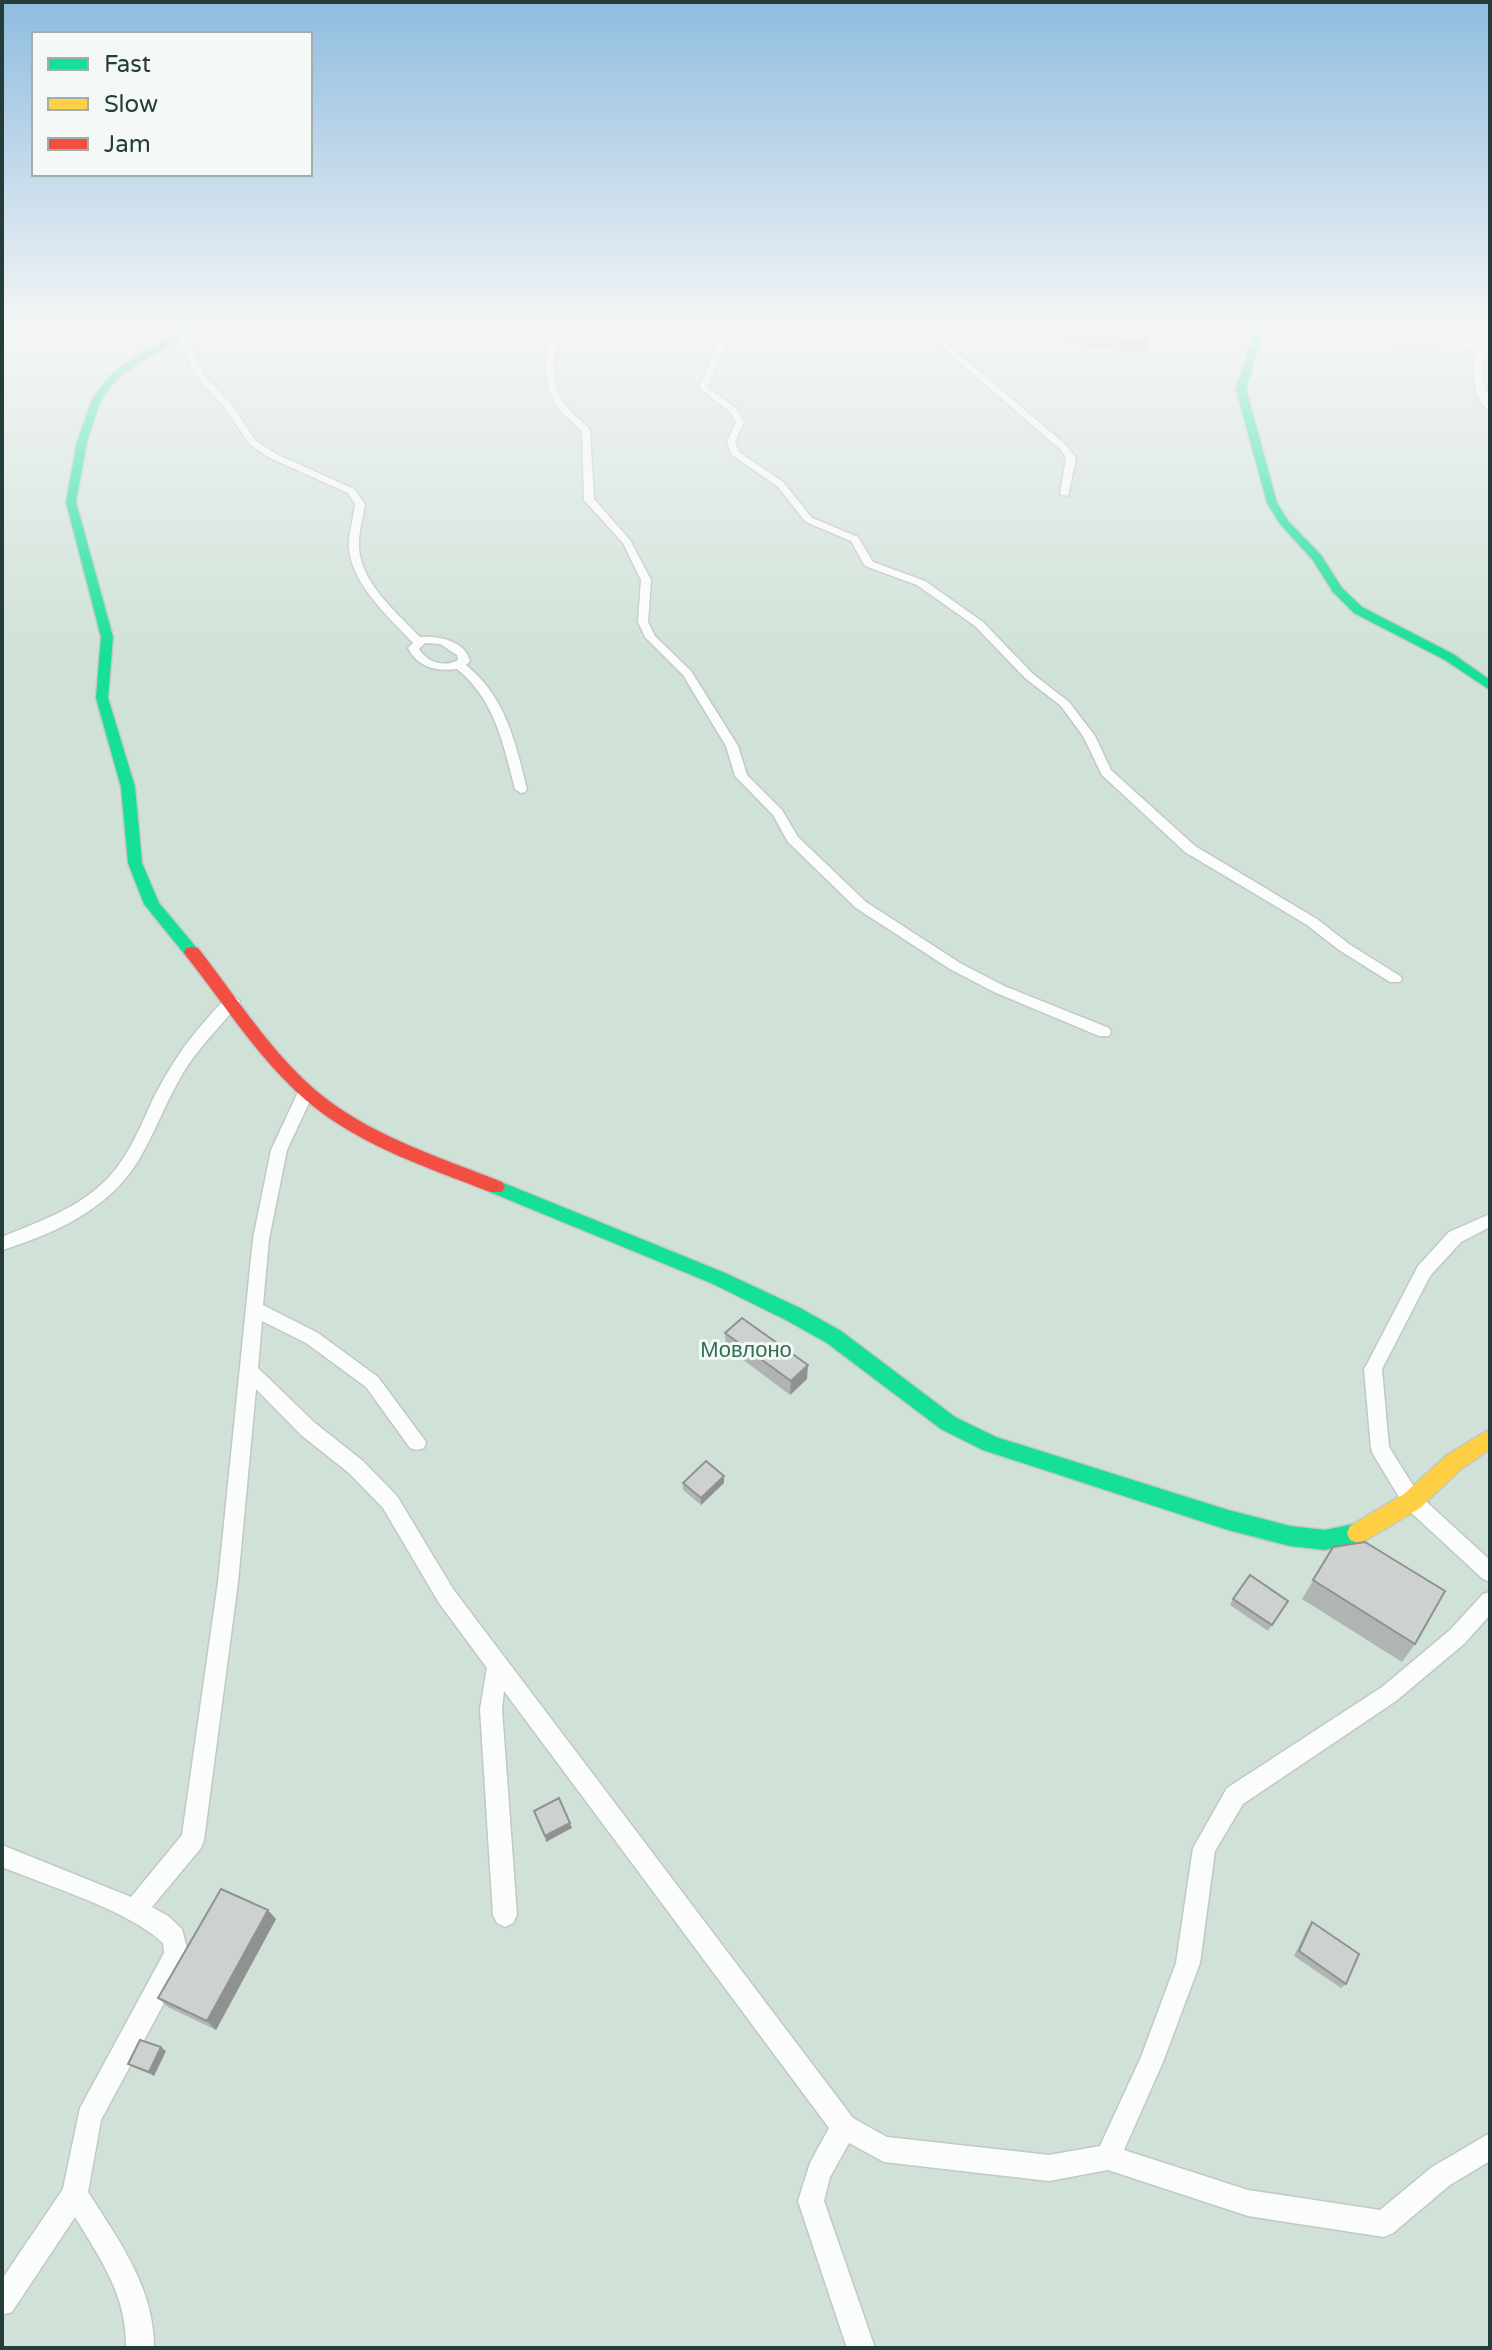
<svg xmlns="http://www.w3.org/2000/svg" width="1492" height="2350" font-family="'Varela Round',sans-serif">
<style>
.green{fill:#d0e2d8}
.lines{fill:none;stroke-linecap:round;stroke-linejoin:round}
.lane-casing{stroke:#c3c7c6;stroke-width:3}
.street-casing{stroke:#c3c7c6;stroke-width:3}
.fast-casing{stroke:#c2c8c6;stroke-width:3}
.slow-casing{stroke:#c2c8c6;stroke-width:3}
.jam-casing{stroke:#c2c8c6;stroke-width:3}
.lane{fill:#fbfcfc;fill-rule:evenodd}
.street{fill:#fbfcfc;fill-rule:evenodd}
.fast{fill:#16e098;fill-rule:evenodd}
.slow{fill:#ffcf43;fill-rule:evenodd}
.jam{fill:#f24e42;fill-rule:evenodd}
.wall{fill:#b0b4b3}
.shaded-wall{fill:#909292}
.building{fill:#cdd1d0;stroke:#909292;stroke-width:2}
.labels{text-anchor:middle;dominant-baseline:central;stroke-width:6;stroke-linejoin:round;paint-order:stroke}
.park-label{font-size:22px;fill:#317153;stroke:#f4f9f7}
</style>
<rect width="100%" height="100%" fill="#e6eae9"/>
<path class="green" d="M2,324h930l119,9 16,4 69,-7 107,9 22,-5 31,1 194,16v1997h-1488z"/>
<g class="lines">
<g class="lane-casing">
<path id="lane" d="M556,324h8c-12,25 -16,62 4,84 6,8 16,14 22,22l4,69 36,41 21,40 -3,42 7,14 36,35 47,75 9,29 35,35 16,27 68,65 94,61 44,23 105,42 2,4 -2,4h-10l-105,-44 -44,-23 -94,-61 -68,-66 -15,-27 -38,-39 -9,-30 -43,-71 -38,-38 -7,-15 3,-42 -18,-37 -39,-43 -2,-69c-8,-8 -17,-14 -23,-22 -18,-24 -16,-59 -3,-85z
M737,324h9l-20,21 -19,42 29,21 8,14 -9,20 4,10 44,30 29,36 46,19 15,25 52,19 58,41 50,52 36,28 26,34 16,34 84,76 122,73 32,25 51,32 2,3 -2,3h-10l-51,-32 -32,-25 -122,-73 -83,-77 -19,-39 -22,-30 -36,-28 -50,-52 -58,-41 -52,-19 -14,-25 -45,-19 -29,-36 -45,-31 -5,-13 9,-20 -6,-10 -31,-24 19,-44z
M915,324h9l142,121 10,13 -8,38 -8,-2 6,-36 -6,-9z
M175,336h6l10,12 14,28 26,28 25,37 20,13 78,35 11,15c-2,14 -7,30 -6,45 3,35 38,64 61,88 18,-1 44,3 50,24l-4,4c40,32 49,77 61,124l-2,3 -4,1 -6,-4c-12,-46 -20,-89 -58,-120 -20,3 -40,-2 -49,-21l5,-5c-24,-26 -61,-58 -64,-95 -1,-14 5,-30 6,-44l-7,-11 -78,-35 -20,-13 -25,-37 -28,-31zM425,643l15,1 17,11 1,5c-14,8 -31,2 -39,-11z
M1481,342l4,2 -3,34 8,24v10c-20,-15 -18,-46 -13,-68z
M233,996l7,5c-18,25 -41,45 -57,72 -17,28 -28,60 -45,88 -29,48 -84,73 -136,89v-13c38,-16 78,-29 107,-60 21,-23 32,-52 45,-80 14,-27 31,-54 52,-77 7,-8 16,-20 27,-24z
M307,1085l8,5 -28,60 -18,89 -6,66 55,28 60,44 48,65 -2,6 -7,2 -7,-2 -44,-61 -60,-44 -44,-22 -4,47 57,55 48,38 34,35 56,93 400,529 34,19 162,18 51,-9 41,-89 35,-94 17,-115 34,-60 155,-101 68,-57 33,-36 7,-2v23l-26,29 -68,57 -153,103 -28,47 -15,112 -37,99 -39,88 124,40 132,20 52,-43 58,-34v28l-40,24 -57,48 -9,4 -136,-21 -140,-46 -59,11 -165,-19 -35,-19 -19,34 -6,24 51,147h-28l-49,-147 12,-38 19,-35 -325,-437 -2,18 15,206 -4,8 -8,4 -8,-4 -4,-8 -13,-206 7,-41 -48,-65 -56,-95 -34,-35 -48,-38 -45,-46 -18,193 -34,258 -3,8 -49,59 16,9 14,13 6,24 -11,26 -76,141 -13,72c31,49 66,95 66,156h-28c1,-52 -25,-88 -51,-131l-63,95 -10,3v-36l61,-90 17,-81 84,-155 -1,-10c-35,-33 -115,-57 -161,-76v-22l129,52 51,-62 36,-253 35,-343 18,-89 28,-60z
M1490,1214v13l-29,15 -31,34 -48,93 7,78 30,48 71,65v22l-7,-3 -78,-72 -32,-53 -2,-6 -7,-79 3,-5 51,-98 31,-34z"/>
</g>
<g class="street-casing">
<path id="street" d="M1187,324h82l221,15v10l-295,-20z"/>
</g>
<g class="fast-casing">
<path id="fast" d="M194,324h11l-70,41 -19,15 -15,19 -14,43 -11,60 37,135 -5,61 27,89 7,76 17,40 41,49 -8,5 -6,-1 -42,-52 -16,-41 -7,-76 -25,-89 5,-61 -35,-135 11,-60 16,-45 17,-21 19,-15z
M1260,325l4,3 -18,61 31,114 12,19 32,33 21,33 20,19 91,47 37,26v10l-45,-30 -91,-47 -21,-21 -21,-33 -32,-35 -13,-21 -31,-114 20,-61z
M496,1180l229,93 75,35 41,23 114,86 41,20 232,73 62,16 35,4 33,-7 8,3 3,7 -3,7 -41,10 -35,-4 -62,-16 -245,-80 -42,-21 -114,-86 -41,-23 -75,-37 -221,-91 -3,-5 3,-5z"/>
</g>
<g class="slow-casing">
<path id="slow" d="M1490,1429v20l-29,20 -41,39 -54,32 -8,3 -8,-3 -3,-7 3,-7 54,-32 43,-39z"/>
</g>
<g class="jam-casing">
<path id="jam" d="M192,947l6,1c40,51 76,110 127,150 52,40 117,60 177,84l3,5 -3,5h-12c-61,-24 -126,-45 -177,-86 -51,-41 -87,-100 -127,-150l-2,-4 2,-4z"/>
</g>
<use href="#lane" class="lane"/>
<use href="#street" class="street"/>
<use href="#fast" class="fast"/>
<use href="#slow" class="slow"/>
<use href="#jam" class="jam"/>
</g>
<path class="wall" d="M1065,324l82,18 -2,10 -63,-5v-5l-19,-2z
M725,1333l82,46 -17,16 -64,-48z
M683,1483h41l-23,22 -18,-15z
M1333,1547l82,97 -13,18 -100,-63z
M1233,1599l55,2 -20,30 -38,-26z
M276,1919l-60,111 -48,-23 -10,-9z
M1312,1922l34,62 -5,4 -47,-32 14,-29z
M166,2051l-12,25 -21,-9 -5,-3z"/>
<path class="shaded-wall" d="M808,1365l-1,14 -17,16 1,-14z
M724,1476v7l-23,22v-7z
M570,1823l2,5 -26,14 -1,-6z
M268,1910l8,9 -60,111 -9,-9z
M161,2047l5,4 -12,25 -5,-4z"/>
<path class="building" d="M1065,324h83l-1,18 -64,-4 1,-6 -20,-1z
M742,1318l66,47 -17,16 -66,-48z
M706,1461l18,15 -23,22 -18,-15z
M1365,1542l80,49 -30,53 -102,-64 20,-33z
M1250,1575l38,26 -16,24 -39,-26z
M559,1798l11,25 -25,13 -11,-25z
M221,1889l47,21 -61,111 -49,-23z
M1312,1922l47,32 -13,30 -47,-33z
M140,2040l21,7 -12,25 -21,-8z"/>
<linearGradient id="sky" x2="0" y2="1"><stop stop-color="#8fbce0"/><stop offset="0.5" stop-color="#f4f6f5"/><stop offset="1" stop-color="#f4f6f5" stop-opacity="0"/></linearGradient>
<rect width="1492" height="653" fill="url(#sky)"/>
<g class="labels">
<g class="park-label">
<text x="746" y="1350">Мовлоно</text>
</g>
</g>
<rect width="1492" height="2350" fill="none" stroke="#243d3a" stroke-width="8"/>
<rect x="32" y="32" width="280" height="144" fill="#f4f9f7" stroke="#a1aeab" stroke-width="2"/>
<rect x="48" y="58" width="40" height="12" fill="#16e098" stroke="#a1aeab" stroke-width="2"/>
<text x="104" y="72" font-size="24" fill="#243d3a">Fast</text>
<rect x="48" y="98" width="40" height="12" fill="#ffcf43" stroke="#a1aeab" stroke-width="2"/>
<text x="104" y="112" font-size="24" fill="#243d3a">Slow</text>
<rect x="48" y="138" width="40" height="12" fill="#f24e42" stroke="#a1aeab" stroke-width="2"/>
<text x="104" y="152" font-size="24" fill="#243d3a">Jam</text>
</svg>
